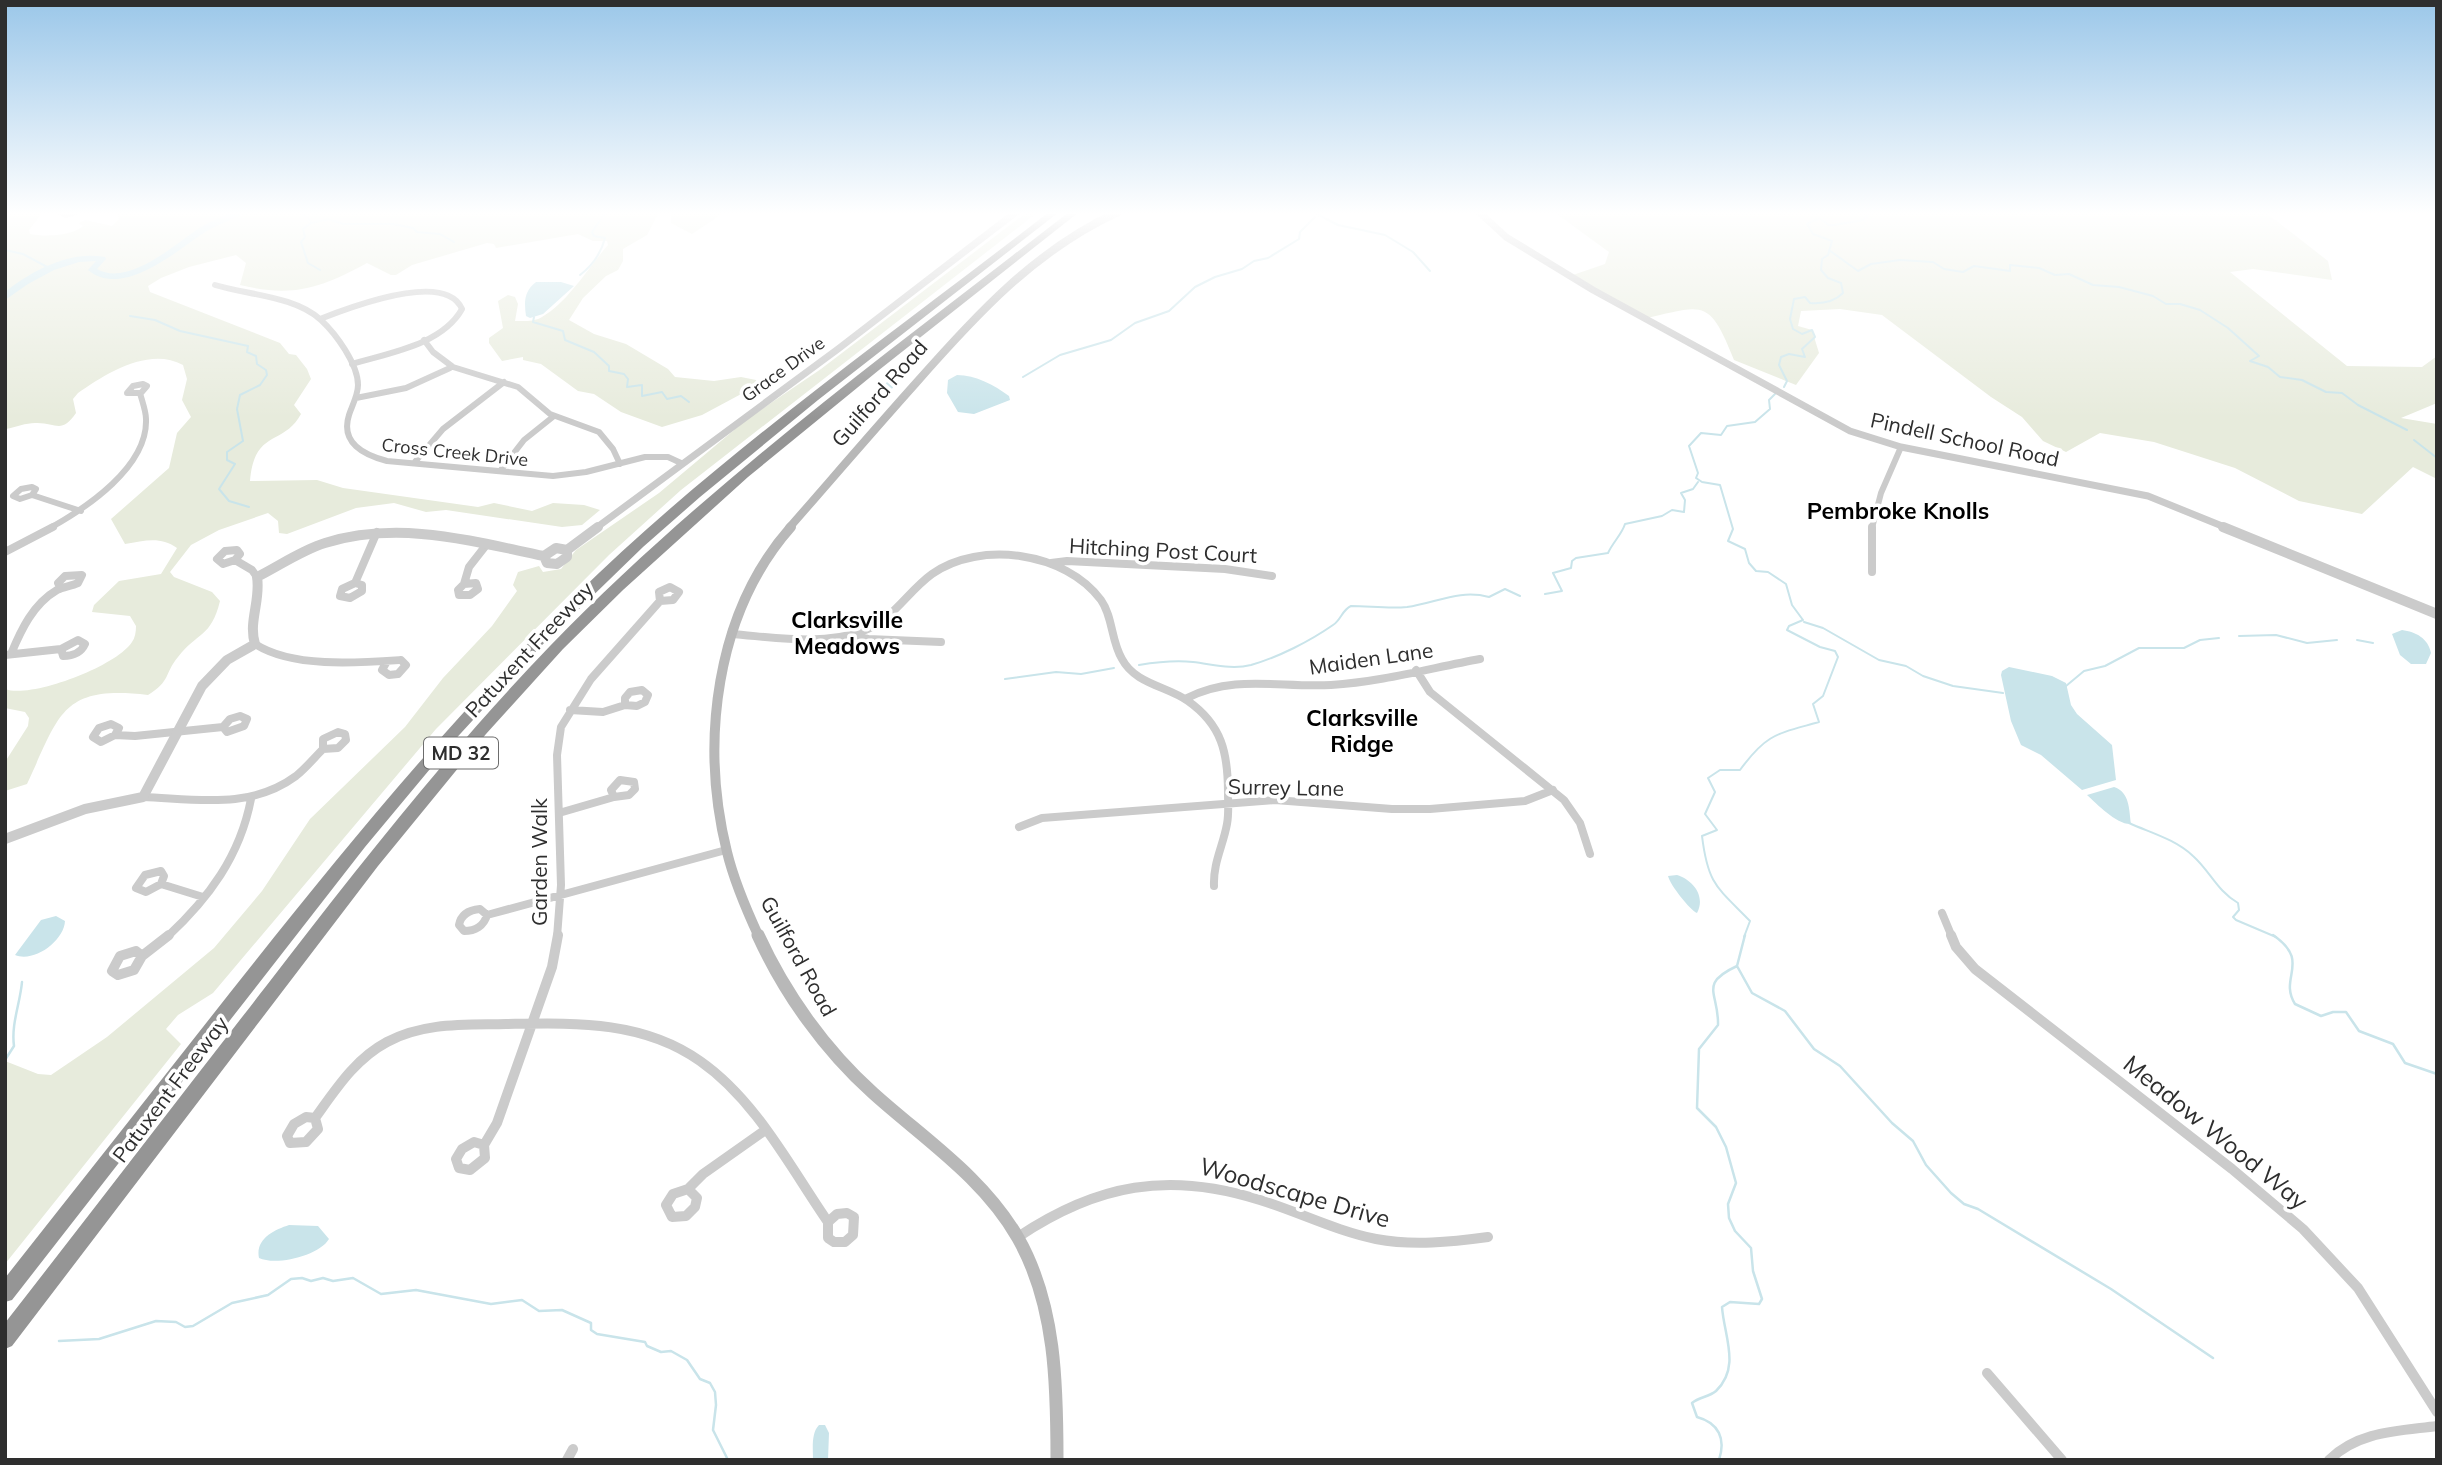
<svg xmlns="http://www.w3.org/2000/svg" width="2442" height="1465" font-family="Mulish,sans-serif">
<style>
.green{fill:#e7ebdc}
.water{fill:#c9e4ea}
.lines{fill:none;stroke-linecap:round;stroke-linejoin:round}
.stream-far1{stroke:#c9e4ea;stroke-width:2}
.stream{stroke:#c9e4ea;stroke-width:2.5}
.river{fill:#c9e4ea;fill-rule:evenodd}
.minor-far2{stroke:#cbcbcb;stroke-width:6}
.minor-far1{stroke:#cbcbcb;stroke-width:8}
.minor{stroke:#cbcbcb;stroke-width:10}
.tertiary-far1{stroke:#cbcbcb;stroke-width:7}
.tertiary{stroke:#cbcbcb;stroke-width:10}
.secondary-far2{stroke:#b8b8b8;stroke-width:8}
.secondary-far1{stroke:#b8b8b8;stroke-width:10}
.secondary{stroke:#b8b8b8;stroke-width:13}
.motorway{fill:#959595;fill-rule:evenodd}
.labels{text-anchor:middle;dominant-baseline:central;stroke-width:7;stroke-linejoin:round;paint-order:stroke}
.far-street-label{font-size:18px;fill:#2e2e2e;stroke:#fff}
.shield{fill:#fff;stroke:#6d6d6d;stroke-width:2}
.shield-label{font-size:19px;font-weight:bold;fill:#2e2e2e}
.street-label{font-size:21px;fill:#2e2e2e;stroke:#fff}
.neighbourhood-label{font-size:23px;font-weight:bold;fill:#000;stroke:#fff}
.near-street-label{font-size:24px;fill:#2e2e2e;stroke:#fff}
</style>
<rect width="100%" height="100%" fill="#fff"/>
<path class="green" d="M10,212h33l-14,18 1,4c15,3 42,2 53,-8l-4,-3 6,-3 27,6 7,-7 -3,-7h543l-12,23 -24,14v12l-5,9 -12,6 -23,22 -14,22 25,14 32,10 42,25 7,8 39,4 27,-4 15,3 2,5 -56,30 -40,12 -41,-15 -27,-18 -16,-3 -37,-27 -18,-4v-3l-21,4 -13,-18v-5l14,-10 -5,-27 10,-6 7,2 3,7 -3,17c8,0 19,1 27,-4 26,-15 46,-49 66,-72l-1,-4h-14l-15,-7 -82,14 -2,-4 -7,-1 -75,22 -16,10h-5l-24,-12c-46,25 -74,35 -127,22l6,-22 -10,-8 -47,12 -28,11 -13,8 2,6 130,51 9,11 7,1 11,14 4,10 -17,26 7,9c-17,32 -47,15 -51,67l67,-1 26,8 135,19 16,-4 38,8 21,-8 31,2 16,5 -18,15 -20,2 -116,-17 -20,2 -32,-9 -38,5 -69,26 -8,-1 -1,-12 -10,-8 -49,17 -28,15 -21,27 4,5 38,15 8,9c-9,37 -23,31 -42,56 -14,17 -7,24 -30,38 -87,-10 -88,19 -121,89l-22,7v-29l23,-36 1,-8 -4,-6 -20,-4v-19c26,10 112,-23 127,-47 3,-4 4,-10 4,-16l-6,-10 -38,-4 2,-7 25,-24 42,-7 16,-26c-17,-12 -32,-7 -52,-4l-14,-25 58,-51 8,-35 14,-16 -9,-17 5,-21 -4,-14c-34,-19 -78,9 -105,28l-5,6 3,14c-15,22 -20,9 -41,10 -9,0 -19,4 -29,6l-1,-215z
M671,212h54l-33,22 -21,-11z
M1027,212h11l-357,278 -72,65 -173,174 -223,264 -35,22 -12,14 15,15 -176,220v-203l33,13 13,1 56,-38 107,-89 48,-57 48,-72 95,-92 38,-49 49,-52 25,-35 -4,-6 5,-13 21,-6 4,6 18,-3 15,-19 83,-57 87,-73 75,-51z
M1554,212h711l63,49 4,19 -79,-11 -23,3 117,94 75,1 15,-11v47l-36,15 36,6v55l-24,-12 -51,47 -63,-13 -64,-33 -81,-26 -54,-9 -34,19 -23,-11 -21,-24 -31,-20 -109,-82 -42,-6 -39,2 -3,15 14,4 7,23 -23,32 -62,-25c-25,-63 -30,-55 -91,-41l-73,-43 35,-12 4,-12z"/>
<path class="water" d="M536,282h25l13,4 -31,28 -13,4 -4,-2c-2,-14 -2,-25 10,-34z
M918,358l-39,46 -8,5 -7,-2 22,-24z
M957,375c19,0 37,10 52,21l1,4 -36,14 -16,-2 -11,-19 1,-13z
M2402,630c14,2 26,8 29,23l-5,11h-15l-11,-9 -8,-21z
M2009,667l43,9 14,7 5,22 6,9 35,31 4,35 -34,10 -41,-35 -20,-10 -10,-24 -10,-46 1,-4z
M2114,787c16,5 15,23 17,37 -14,1 -34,-20 -44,-29z
M1677,875c16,5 29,21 20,38 -7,-3 -27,-28 -29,-37z
M56,916l9,5c-1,20 -31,42 -50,34l26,-35z
M289,1225l29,1 11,13c-10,17 -53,27 -70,19 -4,-19 15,-28 30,-33z
M819,1425h6l4,8 -1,27h-15c0,-11 -2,-27 6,-35z"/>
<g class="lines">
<path class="stream-far1" d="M301,212l10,9
M1317,214l21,11 47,10 28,17 17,19
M5,250l18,4 28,15
M1829,250l29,21 13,-7 29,-4 33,2 11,7 19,3 11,-6 36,5v-6l29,3 16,7 14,-1 24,11 26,2 34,9 13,8h14l20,6 28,18 31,28 -9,5 18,6 12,10 22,3 24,12 16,1 16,12 49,25
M320,270l-12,-7 -7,-21 4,-5 -2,-8 8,-6 17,-4 16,5h49l20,4 4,4 23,2 14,8
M580,275c13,-10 21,-21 25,-37l-11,-2 -2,-4 14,-20
M130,316l25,4 25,11 68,15 -1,6 9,4 1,8 9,6 1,5 -7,10 -20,10 -3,14 6,32 -16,11v8l8,4 -16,25 10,12 20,6
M534,317l-1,5 30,9 2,9 29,12 15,14v5l15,3 4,5 -1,8 15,-2v11l20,-4 5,7 14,-3 8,6
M1023,377l37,-22 51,-15 24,-17 34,-12 26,-24 20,-10 27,-8 12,-8 14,-3 31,-19 1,-7 15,-15
M1784,387l3,-6 -8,-16 2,-8 8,-3 16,3 -3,-8 13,-12 -3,-7 -10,4 -9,-5 -3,-10 4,-20 11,-2 5,6c13,1 24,-1 33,-10l-2,-10 -13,-5 -7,-8 1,-11 6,-4 4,-14 -19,-7 -6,-10 12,-6 10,7h5l29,-5 7,-8
M2414,440l23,18
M1545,594l17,-3 -9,-18 18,-5 1,-7 4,-3 32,-5c5,-11 14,-19 17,-29l37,-8 10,-6 12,2 1,-12 -4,-7 12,-4 5,-7
M1804,622l19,6 56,32 27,6 17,10 30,10 50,7
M2239,636l37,-1 31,8 30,-3
M2357,640l16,3
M1139,665c18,-3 35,-5 54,-3 19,2 38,8 58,3 28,-8 59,-24 82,-40 8,-5 9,-15 18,-19 18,0 38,3 56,1 29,-4 52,-18 82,-10l16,-8 15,7
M1005,679l51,-7 25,2 33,-6
M2066,686l18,-15 21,-5 34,-18h45l16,-8 19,-2
M2129,823c22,10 46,16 64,33 17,15 24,35 45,47l1,7 -6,7 3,3 40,17
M1744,937l6,-16c-33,-34 -42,-36 -48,-85l15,-6 -12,-16 10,-22 -7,-14 12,-8h20c27,-37 37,-36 79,-48l-6,-18 10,-8 15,-39 -3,-6 -15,-4 -33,-17 2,-4 14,-6 -11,-15 -6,-21 -18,-12 -12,-1 -7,-8 -4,-14 -17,-8 5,-12 -13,-44 -18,-3 -6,-4 2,-5 -9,-27 12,-13 20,2 6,-9 28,-4 15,-13 -1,-9 6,-6"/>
<path class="stream" d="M2273,935c39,27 5,42 22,69l26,12 12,-4h13l13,19 34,13 12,19 32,11
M1737,966l15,27 33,18 29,38 26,17 52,57 21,18 13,24 25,28 13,11 14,5 133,80 102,69
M5,1060l9,-14c-3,-22 6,-42 8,-64
M59,1341l40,-2 57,-18 20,1 9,5 8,-1 39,-23 36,-8 23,-16 11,-1 9,3 12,-3 10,3 20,-3 28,16 35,-4 75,14 31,-4 17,11 23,-1 29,13v7l6,4 48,8 2,4 14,6 10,-1 16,9 13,19 10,4 5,9 1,13 -3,25 15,30
M1719,1460c7,-21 0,-37 -22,-43l-5,-14c7,-6 17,-6 24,-12 25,-24 8,-55 6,-84l8,-5 29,2 3,-5 -9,-28 -2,-23 -16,-17 -6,-13 -1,-14 8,-21 -10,-36 -10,-20 -19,-19 2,-59 19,-24c1,-32 -20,-41 19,-59l8,-31"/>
<path class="river" d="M233,212h12c-12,8 -27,12 -40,20 -29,19 -82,67 -117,38l8,-9 -17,1 -25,8 -26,14 -23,16v-8c26,-21 65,-42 100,-35l1,2 -9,10c31,18 77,-24 101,-40 11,-7 23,-12 35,-17z"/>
<path class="minor-far2" d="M60,212l6,3 10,-3
M215,285c33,10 80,11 106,35 15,14 37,44 37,65 0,10 -6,21 -9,30 -9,28 15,40 38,46l166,15 33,-4 59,-15h23l13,6
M320,319c28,-11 125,-49 142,-10 -20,36 -74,44 -110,55
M424,340l9,12 20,15 65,20 32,27 49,18 14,17 7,15
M143,384l4,2 -6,7h-14l6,-7z
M356,398l50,-10 44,-20
M414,463l29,-34 61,-47
M500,471l24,-31 30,-24
M32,487l4,2 -4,6 -12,4 -7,-3 8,-7z
M32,495l49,16
M50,528c36,-20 98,-61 96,-109 0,-8 -4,-18 -6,-26
M1872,528l9,-35 20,-46"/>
<path class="minor-far1" d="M237,550l3,4 -5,6 -12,4 -6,-5 8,-8z
M5,552l48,-25
M235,560l17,10 5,7
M1051,563l16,-2 158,8 47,7
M1872,572v-45
M355,583l7,2v6l-12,7 -10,-2 2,-7z
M355,583l22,-51
M476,583l2,6 -8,6h-11l-1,-5 6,-6z
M464,584l5,-17 18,-23
M670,587l9,5 -6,8 -13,1 -1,-9z
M731,634c42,3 91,12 132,-3 30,-11 44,-39 69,-57 48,-34 134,-22 169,26 12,17 10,41 21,59 13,25 45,27 66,42 34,24 40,52 40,92 0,10 1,21 -1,31 -4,22 -14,39 -13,62
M853,634l15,5 73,3
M78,640l7,4c-4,9 -12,12 -22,12l-2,-7z
M255,644c37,24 103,19 146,16l5,5 -8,9 -9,1 -7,-5 4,-7
M11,654c10,-24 22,-50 46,-64 6,-3 14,-4 21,-7l4,-8 -17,1 -7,7 2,4
M5,655l56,-6
M1416,670l14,22 134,108 16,23 10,31
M642,690l6,5 -3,7 -8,4 -12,-1v-7l5,-6z
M1187,698c47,-24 93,-10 144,-13 50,-3 100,-17 149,-26
M570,710l33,2 22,-7
M240,716l7,3 -3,7 -17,6 -4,-5 7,-8z
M111,724l8,4 -4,7 -14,7 -8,-5 6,-9z
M338,732l7,2 1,6 -8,8 -15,1v-10z
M115,735l20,1 88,-9
M620,780l14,2 1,7 -6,6 -15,2 -3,-7z
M143,797c53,2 107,13 153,-21 10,-8 18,-18 27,-27
M559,813l55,-16
M1019,827l23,-9 233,-18 117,9h38l95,-8 28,-11
M161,871l3,5 -3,8 -15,8 -10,-4 9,-13z
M161,884l42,13
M480,909l7,6c-3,11 -12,16 -23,16l-5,-6c2,-11 10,-15 21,-16z
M1942,913l10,24
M487,915l239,-65
M167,937c42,-39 73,-81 84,-138
M557,937l4,-52 -4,-130 4,-28 30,-48 69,-78"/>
<path class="minor" d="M1951,935l5,12 19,22 257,200 71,60 55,59 79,124
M136,951l6,5 -8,14 -16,5 -6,-4 8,-15z
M142,956l27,-21
M306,1117l9,1 3,11 -12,13 -16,1 -3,-7 7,-12z
M315,1118c21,-29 40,-59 72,-76 37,-20 79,-17 119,-18 68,-1 136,-4 194,37 56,39 90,106 128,161
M474,1142l10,3 1,13 -15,12 -11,-2 -3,-9 6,-10z
M484,1145l13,-22 55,-156 6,-32
M688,1189l9,9 -2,9 -9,9 -14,1 -6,-12 7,-11z
M688,1189l15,-15 61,-43
M847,1213l7,4 -1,18 -8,7h-11l-6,-4v-16l9,-8z
M1018,1237c79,-53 151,-66 242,-37 39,12 76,31 116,39 37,7 75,3 112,-2
M1987,1373l75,87
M567,1460l6,-11
M2329,1460c29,-29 70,-29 108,-34"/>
<path class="tertiary-far1" d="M1479,212l27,25 87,53 257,141 51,16 247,49 79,32
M596,528l242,-179 178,-137"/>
<path class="tertiary" d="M2223,527l214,87
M567,550l31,-23
M544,556l3,7 10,1 10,-7v-7
M544,556l12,-8 11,2
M5,839l80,-30 58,-12 59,-111 25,-26 28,-16c-7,-22 6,-44 2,-67 22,-11 45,-27 68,-34 74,-23 146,-2 219,13"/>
<path class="secondary-far2" d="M789,528c42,-48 84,-97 127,-145 59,-67 119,-133 202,-171"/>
<path class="secondary-far1" d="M759,937c-13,-28 -25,-56 -32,-85 -27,-109 -12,-239 64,-325"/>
<path class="secondary" d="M758,935c27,59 67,115 115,158 51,46 110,84 145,145 38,67 39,148 39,222"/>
<path class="motorway" d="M1049,212h10l-241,188 -118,97 -57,50 -103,100 -90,98 -85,102 -353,453 -7,2v-24c75,-95 150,-190 224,-284 109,-138 220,-274 346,-398 145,-142 313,-259 474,-384z
M1069,212h10l-200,158 -131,107 -125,113 -60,59 -77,85 -108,132 -366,480 -7,3v-26c88,-113 174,-225 262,-338 90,-117 181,-233 283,-339 157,-162 341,-296 519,-434z"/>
</g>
<linearGradient id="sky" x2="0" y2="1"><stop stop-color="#9bc7e9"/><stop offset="0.51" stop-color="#fff"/><stop offset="1" stop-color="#fff" stop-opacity="0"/></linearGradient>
<rect width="2442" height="418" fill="url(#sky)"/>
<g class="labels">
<g class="far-street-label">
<text transform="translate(783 369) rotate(-36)">Grace Drive</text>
<text transform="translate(455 452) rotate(6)">Cross Creek Drive</text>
</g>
<rect class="shield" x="424" y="737.5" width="74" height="31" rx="5"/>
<g class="shield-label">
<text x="461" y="753">MD 32</text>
</g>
<g class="street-label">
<text transform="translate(879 393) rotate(-49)">Guilford Road</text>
<text transform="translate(1965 439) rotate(12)">Pindell School Road</text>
<text transform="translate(1163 550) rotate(3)">Hitching Post Court</text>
<text transform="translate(529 649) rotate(-47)">Patuxent Freeway</text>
<text transform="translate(1371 658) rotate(-8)">Maiden Lane</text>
<text transform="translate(1286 787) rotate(1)">Surrey Lane</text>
<text transform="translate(539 862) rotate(-90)">Garden Walk</text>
<text transform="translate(799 956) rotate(61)">Guilford Road</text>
<text transform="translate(170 1089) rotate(-53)">Patuxent Freeway</text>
</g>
<g class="neighbourhood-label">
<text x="1898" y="510">Pembroke Knolls</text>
<text x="847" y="619">Clarksville<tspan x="847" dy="26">Meadows</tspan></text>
<text x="1362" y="717">Clarksville<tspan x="1362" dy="26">Ridge</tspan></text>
</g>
<g class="near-street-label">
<text transform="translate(2216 1132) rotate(39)">Meadow Wood Way</text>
<text transform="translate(1295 1192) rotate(16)">Woodscape Drive</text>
</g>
</g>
<rect width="2442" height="1465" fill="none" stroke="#2e2e2e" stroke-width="14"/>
</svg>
